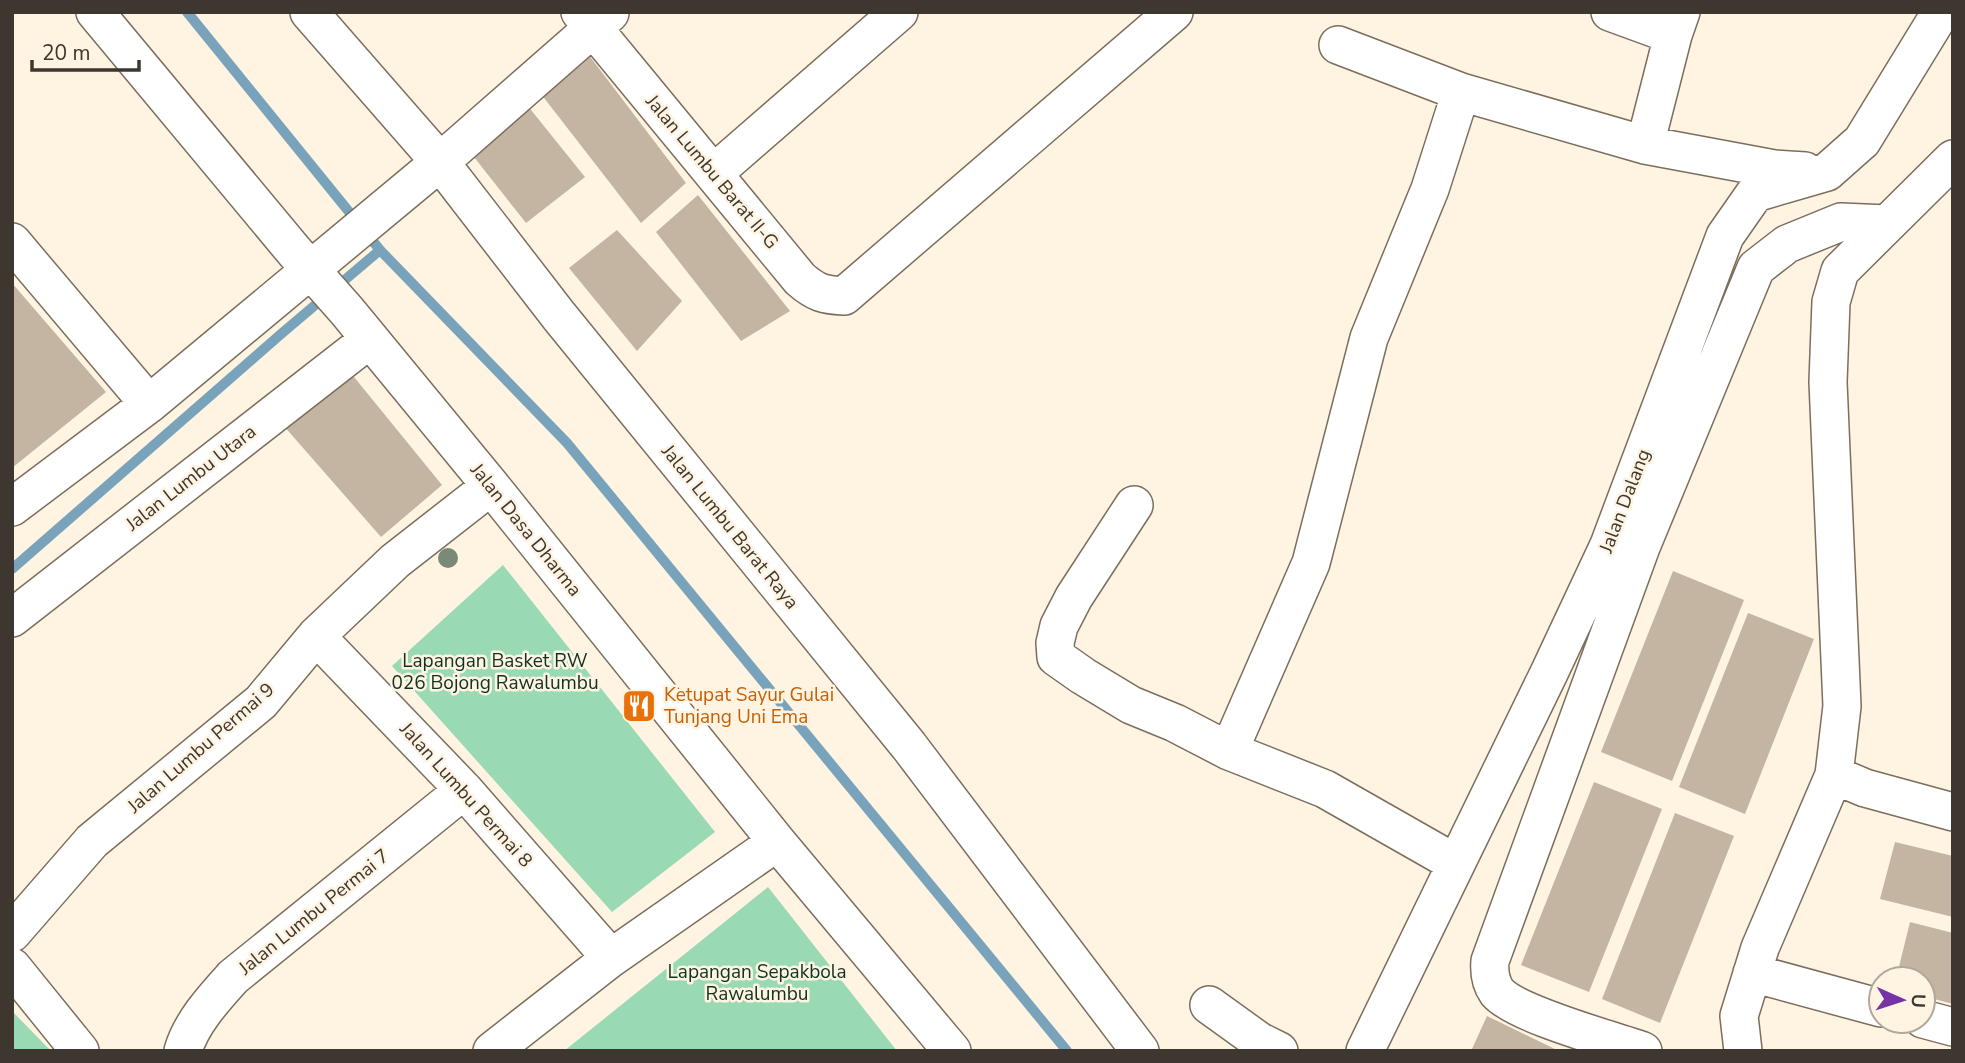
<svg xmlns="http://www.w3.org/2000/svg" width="1965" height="1063" font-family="'Nunito Sans',sans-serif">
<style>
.green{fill:#99d9b4}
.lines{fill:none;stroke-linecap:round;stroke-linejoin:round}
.stream{stroke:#78a3ba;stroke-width:10}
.building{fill:#c4b5a2}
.minor-casing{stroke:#7b6e5c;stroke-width:40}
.minor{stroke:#fff;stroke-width:37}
.tree{fill:#7b8978}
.labels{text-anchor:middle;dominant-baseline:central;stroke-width:5;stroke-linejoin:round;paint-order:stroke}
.street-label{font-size:19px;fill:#3d372f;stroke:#fff3e2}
.park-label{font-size:19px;fill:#0f3322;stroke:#fff3e2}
.food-label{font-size:19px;fill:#c56008;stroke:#fff3e2;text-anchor:start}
</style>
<rect width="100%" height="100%" fill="#fff3e2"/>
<path class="green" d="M503,565l212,267 -103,80 -220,-246z
M768,887l129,164h-333z
M12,1011l39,40h-39z"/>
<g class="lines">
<path class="stream" d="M187,12l193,238 187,193 500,608
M12,569l269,-235 99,-84"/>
</g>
<path class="building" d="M588,54l98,129 -45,40 -100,-129z
M527,105l58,72 -59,46 -52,-66z
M698,195l92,116 -49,30 -85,-109z
M617,230l65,71 -45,50 -68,-83z
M12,283l94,109 -94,76z
M350,372l92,113 -61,52 -98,-112z
M1673,571l71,29 -72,181 -71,-29z
M1748,613l66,26 -69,175 -66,-27z
M1594,782l68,27 -73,183 -68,-27z
M1675,813l59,23 -74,187 -58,-24z
M1895,842l58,14v61l-73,-18z
M1910,922l43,11v71l-30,-8v-17h-27z
M1487,1016l72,35h-88z"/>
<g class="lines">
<g class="minor-casing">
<path id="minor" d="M95,12l199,239 53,60 144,175 286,356 175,209
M309,12l131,150 119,154 350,430 231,305
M580,12l220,267c16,14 24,16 44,17l330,-284
M1610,12l63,23
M1338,45l123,47 184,53 129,24 31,2
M1645,145l28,-110 8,-23
M714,173l185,-161
M12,242l137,162
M1134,505l-60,92 -15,29 -4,17 1,14 27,19 48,29 44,18 54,28 96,38 130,74
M12,507l137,-103 291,-242 170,-149
M12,618l358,-279
M316,636l148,154 147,168
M1229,751l82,-188 58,-225 61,-149 31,-97
M1834,775l31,13 88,24
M12,933l80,-92 169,-139 55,-66 79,-75 96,-75
M12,967l68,84
M1752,973l129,35
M1209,1005l50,36 20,10
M1923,1019l30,8
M183,1051c8,-28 31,-53 50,-74l231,-187
M492,1051l119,-93 166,-116
M1365,1051l184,-378 60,-128 116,-309 30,-43 72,-21 35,-31 79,-129
M1643,1051c-31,-11 -128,-37 -146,-59 -7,-10 -8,-20 -7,-31l151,-414 115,-279 31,-24 54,-22 46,2
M1743,1051l-4,-35 21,-68 74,-173 8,-69 -14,-324 3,-80 9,-31 113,-112"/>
</g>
<use href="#minor" class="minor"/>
</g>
<circle class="tree" cx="448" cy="558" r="10"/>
<defs>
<g id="restaurant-square" transform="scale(1.75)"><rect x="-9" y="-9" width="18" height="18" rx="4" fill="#e8710a" stroke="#fff3e2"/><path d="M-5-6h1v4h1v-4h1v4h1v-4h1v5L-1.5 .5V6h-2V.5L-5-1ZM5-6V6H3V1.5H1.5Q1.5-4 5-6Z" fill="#fff"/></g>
</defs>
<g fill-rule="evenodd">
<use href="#restaurant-square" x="639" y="706"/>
</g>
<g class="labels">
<g class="street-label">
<text transform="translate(712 172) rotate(50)">Jalan Lumbu Barat II-G</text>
<text transform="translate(191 478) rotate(-38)">Jalan Lumbu Utara</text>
<text transform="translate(1625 501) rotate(-69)">Jalan Dalang</text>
<text transform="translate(730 527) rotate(51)">Jalan Lumbu Barat Raya</text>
<text transform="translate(526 530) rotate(51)">Jalan Dasa Dharma</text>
<text transform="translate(201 748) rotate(-41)">Jalan Lumbu Permai 9</text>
<text transform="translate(466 795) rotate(48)">Jalan Lumbu Permai 8</text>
<text transform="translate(314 912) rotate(-39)">Jalan Lumbu Permai 7</text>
</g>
<g class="park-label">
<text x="495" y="661">Lapangan Basket RW<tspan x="495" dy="22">026 Bojong Rawalumbu</tspan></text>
<text x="757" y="972">Lapangan Sepakbola<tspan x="757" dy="22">Rawalumbu</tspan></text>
</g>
<g class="food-label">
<text x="664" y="695">Ketupat Sayur Gulai<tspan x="664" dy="22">Tunjang Uni Ema</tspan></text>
</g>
</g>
<rect width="1965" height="1063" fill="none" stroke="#3d372f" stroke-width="28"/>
<g transform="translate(1902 1000) rotate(93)"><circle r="33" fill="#fff3e2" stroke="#b1a89a" stroke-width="2"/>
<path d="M0-5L12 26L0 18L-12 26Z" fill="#7733a6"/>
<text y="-10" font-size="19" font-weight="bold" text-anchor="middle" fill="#3d372f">U</text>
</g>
<path d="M32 60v10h107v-10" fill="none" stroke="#3d372f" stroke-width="3.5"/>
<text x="42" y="60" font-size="21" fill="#3d372f" stroke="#fff3e2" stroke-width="5" paint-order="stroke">20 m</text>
</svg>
